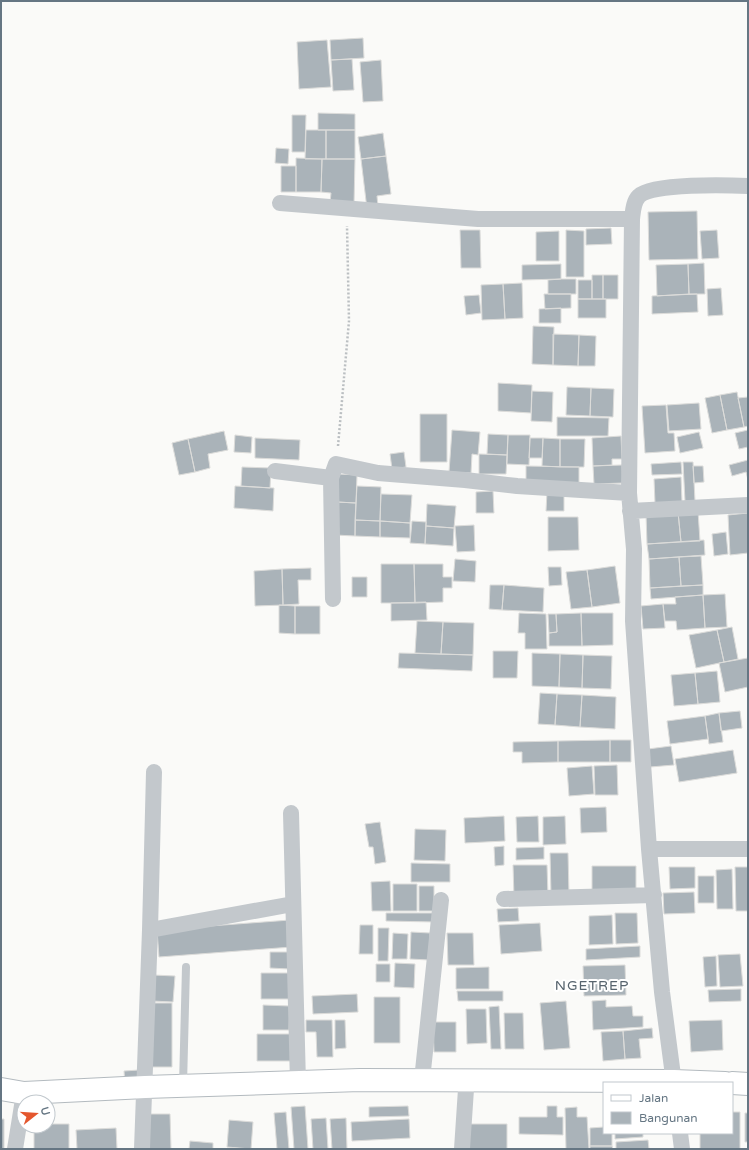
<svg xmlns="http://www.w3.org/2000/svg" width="749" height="1150" font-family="'Varela Round',sans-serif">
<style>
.building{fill:#aab3b9;stroke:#dcdcda}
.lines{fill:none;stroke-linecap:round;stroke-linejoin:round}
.secondary-casing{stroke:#b3babf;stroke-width:24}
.path{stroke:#bbbfc2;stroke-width:2.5;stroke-dasharray:2 2;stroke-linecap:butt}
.lane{stroke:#c3c8cc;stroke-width:8}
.street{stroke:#c3c8cc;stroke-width:16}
.secondary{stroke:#fff;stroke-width:22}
.labels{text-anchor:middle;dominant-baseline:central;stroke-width:4;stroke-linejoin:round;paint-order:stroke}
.quarter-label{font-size:14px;letter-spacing:1px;fill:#57646e;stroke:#fff}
</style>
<rect width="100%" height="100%" fill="#fafaf8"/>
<path class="building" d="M363,38l1,20 -33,2 -1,-20z
M327,40l4,47 -32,2 -2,-47z
M352,59l2,31 -21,1 -2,-31z
M381,60l2,41 -20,1 -3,-40z
M318,113l37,1v16h-37z
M292,115h14l-1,37h-13z
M306,130h20v29h-21z
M326,130h29v29h-29z
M383,133l3,23 -25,3 -3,-22z
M276,148l13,1 -1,15 -13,-1z
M386,156l5,38 -14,2 1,11 -11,2 -6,-50z
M296,158l26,1 -1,33h-25z
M322,159h33l-1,45 -24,-1 1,-10 -10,-1z
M281,166h15v26h-15z
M697,211l1,48 -49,1 -1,-48z
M611,228l1,16 -26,1v-16z
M460,230h20l1,38h-20z
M566,230l18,1v46h-18z
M717,230l2,28 -17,1 -2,-28z
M559,231v30h-23v-29z
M704,263l1,31h-16l-1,-30z
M561,264v15l-39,1v-15z
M688,264l1,30 -32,2 -1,-31z
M592,275h11v24h-11z
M603,275h15v24h-15z
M561,279h15v15h-28v-14z
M578,280h14v19h-14z
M522,283l1,35 -18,1 -2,-35z
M503,284l2,35 -23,1 -1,-35z
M721,288l2,27 -15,1 -1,-27z
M544,294h27v14l-26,1z
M697,294l1,18 -46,2v-18z
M479,295l2,18 -15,2 -2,-19z
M578,299h28v19h-28z
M561,308v15h-22v-14z
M533,326l21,1 -1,38 -21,-1z
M553,334l26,1 -1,31 -25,-1z
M579,335l17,1 -1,30h-17z
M498,383l34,2 -1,28 -33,-2z
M567,387l24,1 -1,28 -24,-1z
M591,388l23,1 -1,28 -23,-1z
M532,391l21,1 -1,30 -21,-1z
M737,392l7,35 -17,3 -7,-35z
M720,395l7,35 -15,3 -7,-35z
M748,397v29l-4,1 -6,-29z
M699,403l2,26 -32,2 -2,-26z
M666,405l2,28h6l1,18 -30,2 -3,-47z
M420,414h27v48h-27z
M557,417l52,1 -1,18h-51z
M452,430l28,2 -2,23 -6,-1 -1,19 -22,-1z
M748,430v17l-9,2 -4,-16z
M224,431l4,19 -20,4 2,14 -15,4 -7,-33z
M699,432l4,16 -23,5 -3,-16z
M488,434l20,1 -1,20 -20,-1z
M235,435l17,2 -1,16 -17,-1z
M508,435h22l-1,30 -22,-1z
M621,436l1,23h-10v6l-19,1 -1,-28z
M255,438l45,2 -1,20 -44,-2z
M530,438h13l-1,20h-13z
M543,438l17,1v28l-18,-1z
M188,439l7,33 -16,3 -7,-32z
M560,439h25l-1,28h-24z
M404,452l2,15 -14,2 -2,-15z
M479,454l28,1 -1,19h-27z
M748,460v20l-2,-8 -14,4 -3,-11z
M681,462l1,12 -30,1 -1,-11z
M683,462h10l2,39h-10z
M622,465l1,18 -29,1 -1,-18z
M526,466l53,1v16l-53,-1z
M693,466h10l1,16 -10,1z
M242,467l29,1 -1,20 -29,-2z
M338,474l19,1 -1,28 -19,-1z
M681,477l1,25 -27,1 -1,-24z
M235,486l39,2 -1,23 -39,-3z
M357,486l24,1 -1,34 -25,-1z
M493,491l1,22h-18v-21z
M547,491h17v20h-18z
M381,494l31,1 -2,28 -30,-2z
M337,502l19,1 -1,33 -20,-1z
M427,504l29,2 -2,22 -28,-2z
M698,511l2,30 -19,1 -3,-30z
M678,512l3,30 -34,2 -1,-30z
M748,513v40l-18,2 -2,-40z
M548,517h30l1,33 -31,1z
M355,520l25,1v16l-25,-1z
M380,521l30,2v15l-30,-1z
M412,521l14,1 -1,22 -15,-1z
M474,525l1,26 -18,1 -2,-26z
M426,526l28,2 -1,18 -28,-2z
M726,532l2,22 -14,2 -2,-22z
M704,540l1,15 -56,4 -2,-15z
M701,556l2,29 -22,1 -2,-29z
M679,557l2,29 -31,2 -1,-29z
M455,559l21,2 -1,21 -22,-1z
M381,564h33l1,39h-34z
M414,564h29v13h9v11h-9v14l-28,1z
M615,566l5,37 -28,4 -5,-37z
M548,567h13l1,18 -13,1z
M311,568v12h-13l1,24 -16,1 -1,-36z
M282,569l1,36 -28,1 -1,-35z
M587,570l5,37 -21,2 -5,-37z
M352,577h15v20h-15z
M490,585h14l-2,25 -13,-1z
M504,585l40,3 -1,24 -41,-2z
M703,585v10l-52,4 -1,-11z
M725,594l2,33 -22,1 -2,-33z
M703,595l2,33 -28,2 -1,-9h-11l-2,-17h13l-1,-7z
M426,602l1,18 -36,1v-18z
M663,604l2,24 -22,1 -2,-23z
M279,605l16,1v28l-16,-1z
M295,606h25v28h-25z
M519,613l27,1 1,35h-22v-16h-7z
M581,613l1,33h-33v-13l8,-1 -1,-18z
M581,613h32v32l-31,1z
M548,614h8l1,18 -8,1z
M417,621l26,1 -2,32 -26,-1z
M443,622l31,1 -1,32 -32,-1z
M732,627l6,32 -14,3 -7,-32z
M717,630l7,32 -28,6 -7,-33z
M493,651h25l-1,27h-24z
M399,653l74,2 -1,16 -74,-3z
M532,653l28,1 -1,33 -27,-1z
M560,654l23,1 -1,33 -23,-1z
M583,655l29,1 -1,33 -29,-1z
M748,658v29l-23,5 -6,-29z
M717,671l3,31 -22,2 -3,-31z
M695,673l3,31 -24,2 -3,-31z
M540,693l17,1 -2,31 -17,-1z
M557,694l25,1 -2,32 -25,-2z
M582,695l34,2 -1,32 -35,-2z
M740,711l2,17 -21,3 -2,-18z
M719,713l4,29 -14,2 -4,-28z
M705,716l3,23 -38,5 -3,-23z
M610,740h21v22h-21z
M610,740v22h-52v-21z
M558,741v21l-36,1v-11h-9v-10z
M671,746l3,19 -24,2 -2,-18z
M733,750l4,23 -58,9 -4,-23z
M617,765l1,30h-23l-1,-29z
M592,766l2,28 -25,2 -2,-28z
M606,807l1,25 -26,1 -1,-25z
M504,816l1,25 -40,2 -1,-25z
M538,816l1,26h-22l-1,-25z
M565,816l1,28 -23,1v-28z
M380,822l6,40 -11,2 -2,-17h-4l-4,-23z
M415,829l31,1 -1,31 -31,-1z
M504,846v19l-9,1 -1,-19z
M544,847v12l-28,1v-12z
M550,853h18l1,41h-18z
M411,863l39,1v18h-39z
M513,865h34l1,32h-34z
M592,866h44v25h-44z
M669,867h26v21l-25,1z
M735,867h13v44h-12z
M732,869l1,40h-16l-1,-39z
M698,876h16v27h-16z
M390,881l1,30h-19l-1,-29z
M393,884h24v27h-24z
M419,886h15v25h-15z
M694,892l1,21 -31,1 -1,-21z
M518,908l1,13 -21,1 -1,-13z
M386,913h49v9l-49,-1z
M615,913h22l1,30 -22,1z
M612,915l1,29 -24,1v-29z
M290,920l2,27 -133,10 -2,-27z
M540,923l2,28 -41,3 -2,-29z
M360,925h13v29h-14z
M378,928h11l-1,33h-10z
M411,932l19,1 -1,27 -19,-1z
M393,933l15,1 -1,25h-15z
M447,933h26l1,32h-26z
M640,946v11l-54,3v-11z
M270,952h19v17l-19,-1z
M740,954l3,32 -23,1 -2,-32z
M716,956l1,30 -12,1 -2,-30z
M395,963l20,1 -1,24 -20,-1z
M376,964h14v18h-14z
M625,965l1,30 -42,1 -1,-30z
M489,967v22h-33v-21z
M261,973h33l-1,26h-32z
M153,975l22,1 -2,26 -21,-1z
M741,989v12l-32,1 -1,-12z
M457,991h46v10h-45z
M357,994l1,18 -45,2 -1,-18z
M374,997h26v46h-26z
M606,1000v7l26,-1 1,10h10v11l-50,3 -1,-29z
M566,1001l4,47 -26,2 -4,-47z
M152,1003h20v64h-20z
M263,1005l27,1 -1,24h-26z
M499,1006l2,43h-10l-2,-42z
M466,1009h20l1,34 -20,1z
M504,1013h19l1,36h-19z
M306,1020h26l1,37h-16l-1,-25h-10z
M335,1020h10l1,28 -11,1z
M722,1020l1,30 -32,2 -2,-31z
M433,1022h23v30h-22z
M652,1028l1,10 -14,1 2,19 -16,1 -2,-28z
M623,1031l2,28 -22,2 -2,-29z
M257,1034h34l1,27h-35z
M139,1070l1,14 -15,1 -1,-14z
M305,1106l3,43h-14l-3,-42z
M408,1106l1,10 -40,1v-10z
M547,1106h10v11h6v18l-44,-1v-17h28z
M577,1107v10h10l2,32h-23l-1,-41z
M286,1112l3,37h-12l-3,-36z
M732,1112h8v37h-40v-16h32z
M745,1113h3v29h-3z
M144,1114h26l1,35h-26z
M326,1118l2,31h-15l-2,-30z
M346,1118l1,31h-15l-2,-30z
M1,1119h3v30h-3z
M409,1119l1,19 -58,3 -1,-19z
M229,1120l24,2 -2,27 -24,-2z
M48,1124h21v25h-35v-23h14z
M469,1124h38v25h-38z
M604,1127v6h8v13h-22v-18z
M116,1128l1,21h-40l-1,-19z
M615,1133h28v4l-28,2z
M648,1140l1,9h-33v-7z
M190,1141l23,2v6h-24z
M590,1146h22l1,3h-23z"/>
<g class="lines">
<g class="secondary-casing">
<path id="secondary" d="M732,1083l16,1
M1,1089l23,4 121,-6 215,-7 314,1 51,2"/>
</g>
<path class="path" d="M338,446l11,-125 -2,-95"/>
<path class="lane" d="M183,1085l3,-118"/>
<path class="street" d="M280,203l198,16h154
M275,471l56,7
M630,511l118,-6
M333,599l-2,-121 5,-14 42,9 87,7 52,6 112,7
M291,813l7,270
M649,849h99
M504,899l150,-4
M150,930l143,-26
M422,1080l19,-180
M674,1083l-12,-91 -13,-143 -16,-228 1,-72 -5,-56 3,-274c1,-7 1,-17 7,-23 14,-13 88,-11 109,-10
M680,1133l2,16
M15,1149l9,-56
M142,1149l8,-219 4,-158
M462,1149l4,-60 -2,-9"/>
<use href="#secondary" class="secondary"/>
</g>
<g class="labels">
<g class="quarter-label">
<text x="592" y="985">NGETREP</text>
</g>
</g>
<rect width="749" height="1150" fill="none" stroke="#657683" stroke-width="4"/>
<rect x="603" y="1082" width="130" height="52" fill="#ffffff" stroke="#c1c8cd"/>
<rect x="611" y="1095" width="20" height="6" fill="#ffffff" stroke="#c1c8cd"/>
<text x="639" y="1102" font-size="12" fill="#657683">Jalan</text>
<rect x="611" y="1112" width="20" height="12" fill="#aab3b9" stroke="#c1c8cd"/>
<text x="639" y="1122" font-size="12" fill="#657683">Bangunan</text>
<g transform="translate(36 1114) rotate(73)"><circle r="19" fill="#ffffff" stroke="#c1c8cd"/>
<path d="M0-3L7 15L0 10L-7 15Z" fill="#e4572e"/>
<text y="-6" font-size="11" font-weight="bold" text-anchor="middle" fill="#657683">U</text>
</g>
</svg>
